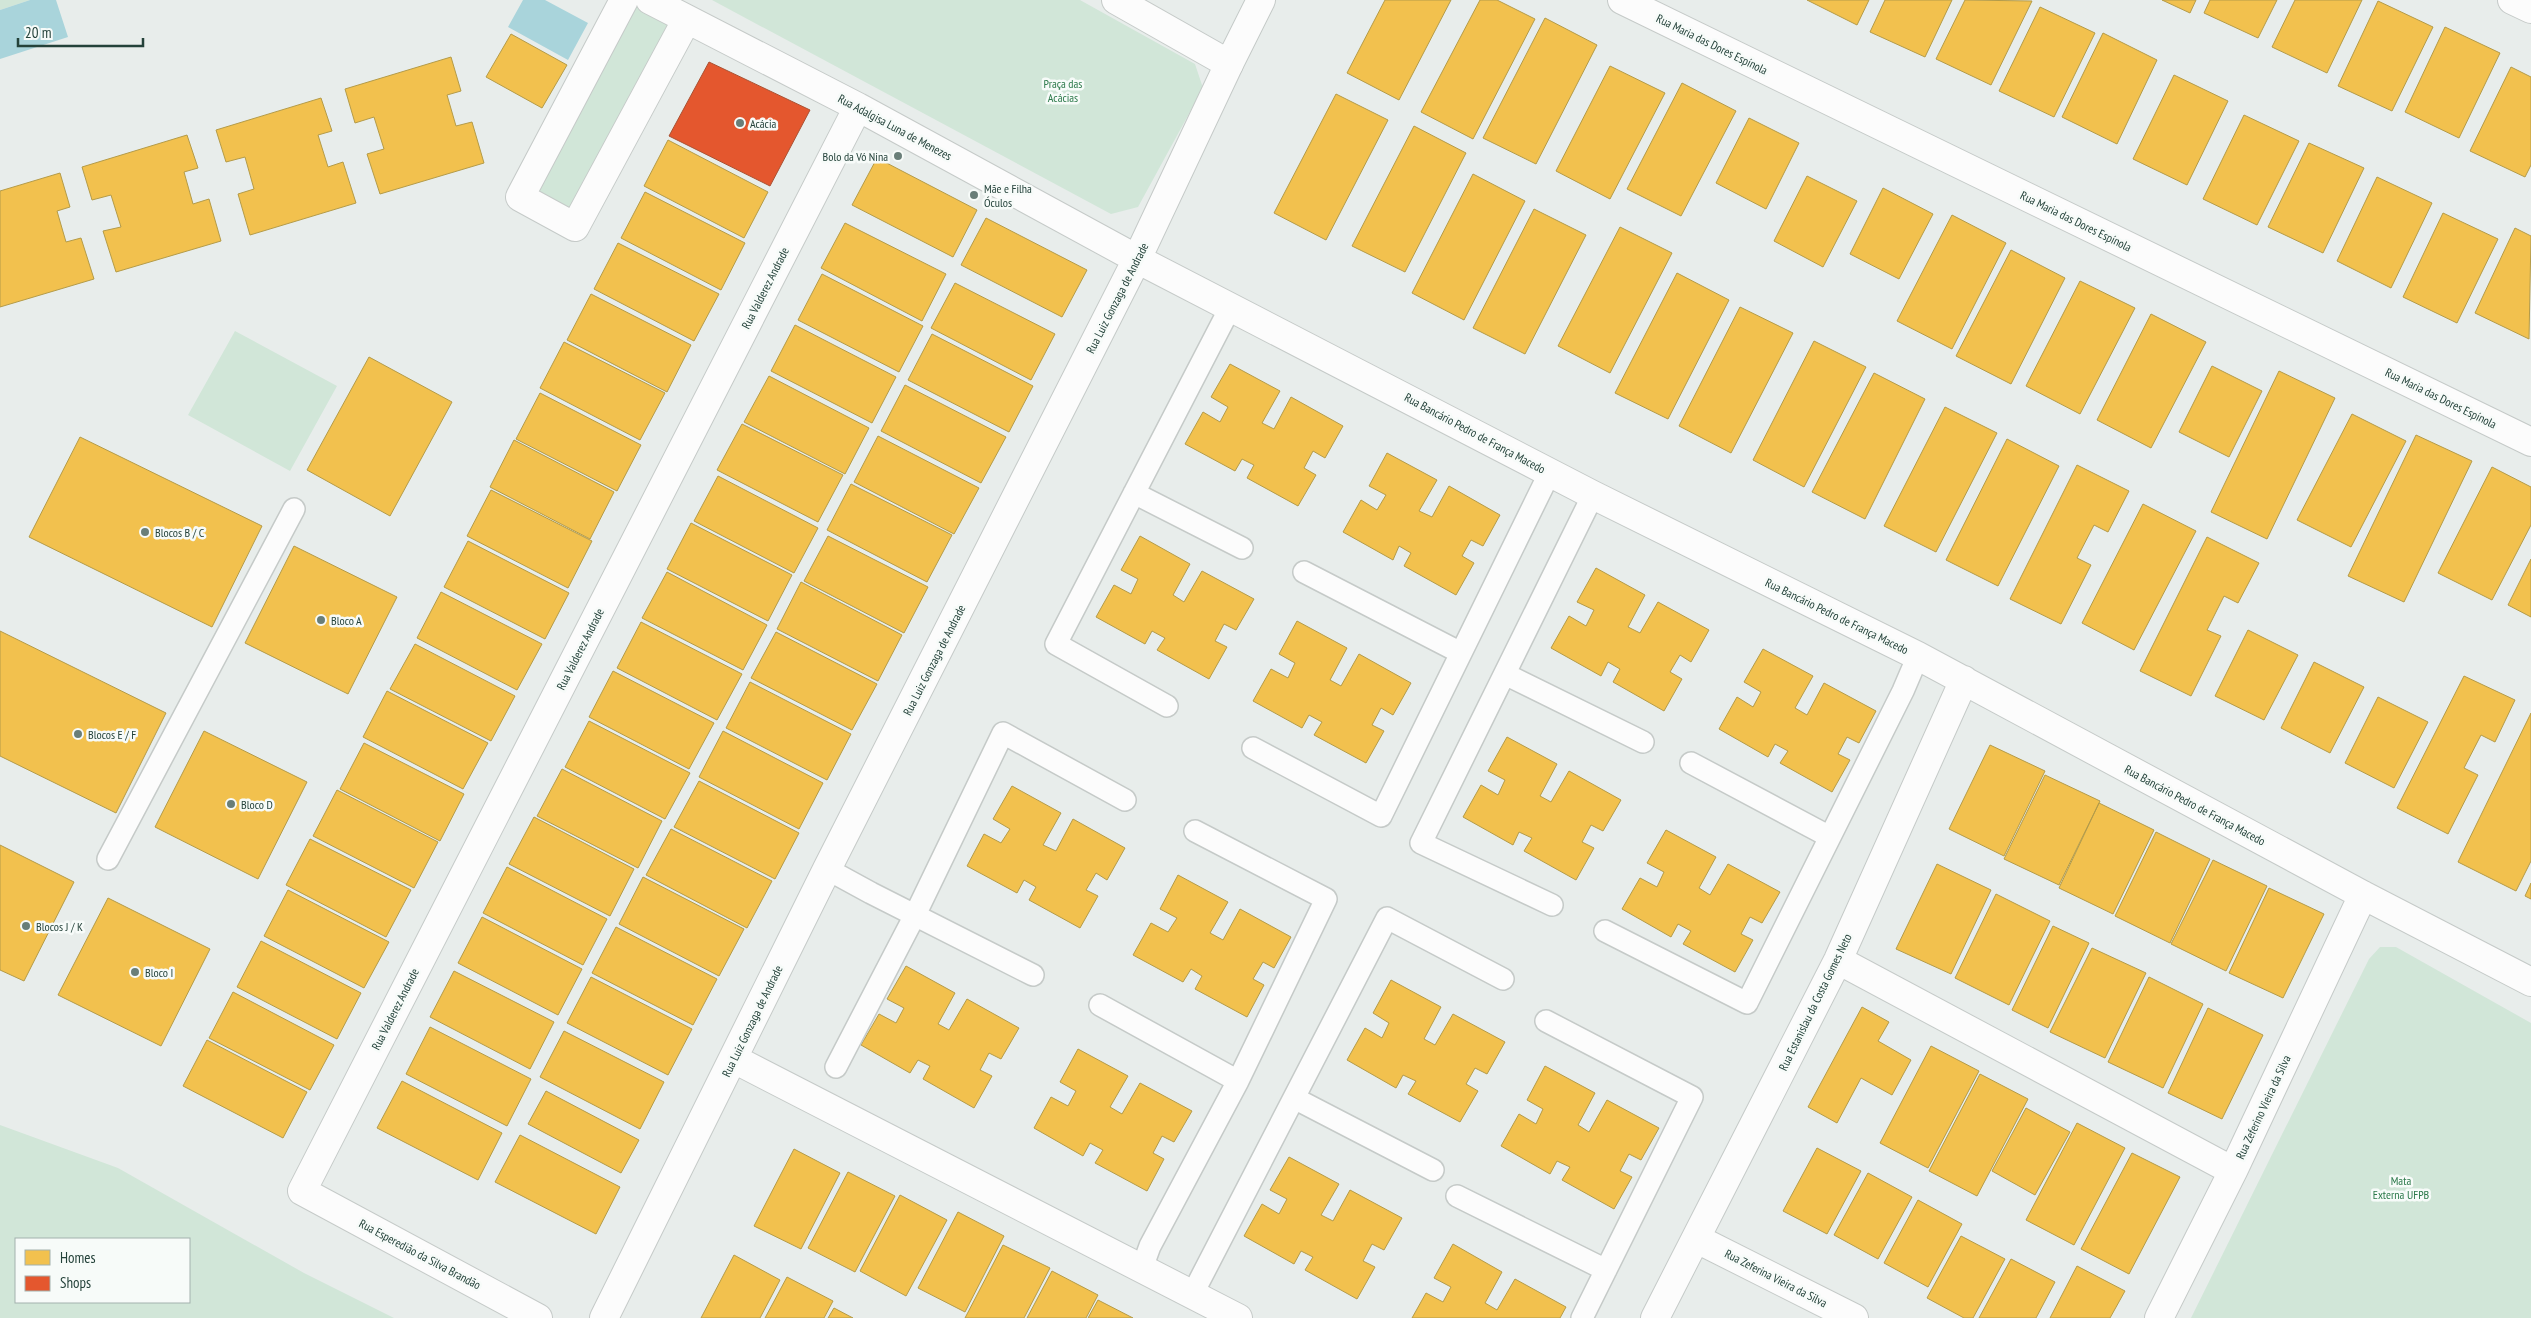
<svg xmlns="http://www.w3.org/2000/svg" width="2531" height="1318" font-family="'PT Sans Narrow',sans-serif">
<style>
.green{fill:#d1e6d8;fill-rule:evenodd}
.water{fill:#a9d4db}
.homes{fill:#f2c14e;stroke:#b49b48}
.shops{fill:#e4572e;stroke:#aa5132}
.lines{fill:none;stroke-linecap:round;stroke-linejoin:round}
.service-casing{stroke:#c5cac8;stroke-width:24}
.minor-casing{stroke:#c5cac8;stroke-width:30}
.tertiary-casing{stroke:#c5cac8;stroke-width:30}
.service{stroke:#fcfcfc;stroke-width:21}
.minor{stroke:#fcfcfc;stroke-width:28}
.tertiary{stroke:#fcfcfc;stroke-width:28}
.poi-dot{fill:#697e78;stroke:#f7fbf9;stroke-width:2}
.labels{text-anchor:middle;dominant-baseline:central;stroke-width:5;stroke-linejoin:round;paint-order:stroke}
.street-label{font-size:12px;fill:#24423a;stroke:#f7fbf9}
.park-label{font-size:12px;fill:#2d7a4b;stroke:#f7fbf9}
.poi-label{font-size:12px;fill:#24423a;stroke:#f7fbf9;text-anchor:start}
</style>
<rect width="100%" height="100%" fill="#e8edeb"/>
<path class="green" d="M0,0h30l-30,10z
M624,0h26l37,19 -112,208 -55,-30z
M712,0h368l115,64 8,24 -65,119 -27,7z
M235,331l102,55 -47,85 -102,-56z
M2380,947h16l135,76v295h-340l178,-359z
M0,1125l118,43 186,105 90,45h-394zM16,1239h173v63h-173z"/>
<path class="water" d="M30,0h26l12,37 -68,22v-49z
M523,0h22l43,23 -20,37 -60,-33z"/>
<path class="homes" d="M1385,0h66l-52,100 -52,-27z
M1480,0h17l38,19 -62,120 -52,-27z
M1807,0h62l-12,25z
M1885,0h67l-27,57 -55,-25z
M1965,0l67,1 -41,84 -55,-26z
M2162,0h34l-6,13z
M2210,0h67l-19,38 -54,-25z
M2295,0h67l-35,73 -55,-26z
M2378,1l55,26 -41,84 -54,-25z
M2040,7l55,26 -41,84 -55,-26z
M1545,18l52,27 -61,119 -53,-26z
M2445,27l55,26 -41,85 -54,-26z
M2103,33l54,27 -40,84 -55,-27z
M511,34l56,31 -25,43 -56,-31z
M451,57l10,34 -14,4 9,31 16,-4 12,41 -104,31 -13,-40 17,-5 -10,-32 -19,6 -10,-34z
M1610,66l55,27 -55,106 -54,-28z
M2511,67l20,10v88l-6,12 -55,-26z
M2174,75l54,26 -41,84 -54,-26z
M1682,83l54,28 -55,105 -54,-27z
M1336,94l52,26 -62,120 -52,-27z
M321,98l11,33 -14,4 10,32 15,-5 13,41 -106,32 -12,-41 16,-5 -9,-32 -19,5 -10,-32z
M2244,115l55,26 -42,84 -54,-26z
M1749,118l50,25 -33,66 -50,-26z
M1414,126l52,27 -61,119 -53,-26z
M187,135l11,33 -14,4 9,32 16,-5 12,42 -105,31 -13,-41 18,-4 -10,-32 -19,5 -10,-33z
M668,140l100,52 -24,46 -100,-52z
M2309,143l55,25 -41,85 -55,-26z
M877,158l100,52 -24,47 -101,-52z
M60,173l10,34 -13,4 9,31 15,-4 13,41 -94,28v-116z
M1473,174l52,27 -61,119 -52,-27z
M1807,176l50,25 -34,66 -49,-26z
M2377,177l55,26 -41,85 -54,-27z
M1883,188l50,26 -34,65 -49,-25z
M645,192l100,51 -24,47 -100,-52z
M1534,209l52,26 -61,119 -52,-26z
M2443,213l55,26 -41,84 -54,-26z
M1952,215l54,28 -54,106 -55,-28z
M986,218l101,52 -25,47 -101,-52z
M845,223l101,51 -24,47 -101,-53z
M1620,227l52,26 -62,120 -52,-27z
M2515,228l16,8 -2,103 -54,-26z
M618,243l101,51 -25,47 -100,-52z
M2011,250l54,28 -54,106 -55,-28z
M1677,273l52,27 -61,119 -53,-26z
M822,274l101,52 -24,46 -101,-52z
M2080,281l55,27 -55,106 -54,-28z
M955,283l100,51 -24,46 -100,-52z
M591,294l100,51 -24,47 -100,-52z
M1740,307l53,26 -62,120 -52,-27z
M2151,314l55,28 -55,106 -54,-28z
M795,325l101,52 -24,46 -101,-52z
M932,334l101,52 -24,46 -101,-52z
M1814,341l52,26 -62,120 -51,-27z
M564,342l101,51 -25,47 -100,-52z
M369,357l83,45 -62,114 -83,-46z
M1230,364l50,27 -18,32 12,6 17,-32 52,29 -18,32 -12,-7 -9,17 12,7 -18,31 -51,-28 7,-13 -12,-6 -7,12 -50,-27 18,-32 17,10 8,-15 -17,-10z
M2212,366l50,25 -33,66 -50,-25z
M2279,371l56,27 -68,141 -56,-27z
M1874,373l51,26 -60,120 -53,-27z
M769,376l100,52 -24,46 -101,-52z
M905,385l101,52 -25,46 -100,-52z
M540,393l101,52 -24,46 -101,-52z
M1945,407l52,26 -61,119 -52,-26z
M2352,414l54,27 -55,106 -54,-27z
M742,424l101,51 -25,47 -101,-52z
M2416,435l56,26 -68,141 -56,-26z
M878,436l101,52 -25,46 -100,-52z
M80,437l182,89 -50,101 -183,-90z
M2007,439l52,27 -61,120 -52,-26z
M514,440l100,52 -24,47 -100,-52z
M1387,453l50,27 -18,31 13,6 17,-31 51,29 -17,31 -12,-6 -9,16 12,7 -18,32 -52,-29 7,-13 -12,-7 -6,14 -50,-28 18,-32 16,10 9,-15 -17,-9z
M2077,465l52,26 -21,41 -14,-7 -17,33 14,7 -30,59 -51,-25z
M2492,467l39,20v38l-39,75 -54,-27z
M718,476l100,52 -24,45 -100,-52z
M851,484l101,51 -25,47 -100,-52z
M491,490l101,51 -24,47 -101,-52z
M2143,504l53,27 -62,119 -52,-27z
M691,523l101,52 -24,46 -101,-52z
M828,536l100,51 -24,46 -100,-52z
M1140,536l50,28 -17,31 11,7 18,-31 52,28 -18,31 -12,-6 -9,17 12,6 -18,32 -52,-29 8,-12 -13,-7 -7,13 -49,-27 18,-32 17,9 7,-15 -17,-9z
M2207,537l52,26 -21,40 -14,-7 -17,34 14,6 -30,60 -51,-25z
M468,541l101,52 -24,46 -101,-52z
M294,546l103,51 -49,97 -103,-51z
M2531,559v58l-23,-12z
M1596,568l49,27 -17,32 12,6 18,-31 51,28 -18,32 -11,-7 -10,17 12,7 -18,32 -51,-29 7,-13 -12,-7 -7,14 -50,-28 18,-32 17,10 8,-16 -17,-8z
M667,572l100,53 -24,45 -101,-52z
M801,582l101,53 -24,46 -101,-52z
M441,592l101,52 -25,46 -100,-52z
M1297,621l50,27 -17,32 11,6 18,-32 52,29 -18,32 -12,-7 -9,17 12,6 -18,32 -52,-28 8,-13 -13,-7 -7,13 -49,-27 18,-32 17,9 7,-15 -16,-9z
M641,622l101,52 -25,46 -100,-52z
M2248,630l50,25 -34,65 -49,-24z
M0,631l166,82 -50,100 -116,-57z
M776,632l101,52 -25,46 -101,-52z
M415,644l100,52 -24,45 -101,-52z
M1763,649l50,27 -18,32 12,7 17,-32 52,28 -17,32 -12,-6 -9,17 12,6 -18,32 -52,-29 8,-12 -13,-7 -7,13 -49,-28 18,-32 16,10 8,-15 -17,-10z
M2314,662l50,25 -34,66 -49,-25z
M613,671l101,52 -25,46 -100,-52z
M2464,676l51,24 -20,42 -14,-7 -17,33 14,7 -30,59 -51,-26z
M750,682l101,52 -24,46 -101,-52z
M387,691l101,52 -25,46 -100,-52z
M2378,697l50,25 -34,66 -49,-25z
M2531,713v148l-15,30 -58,-29z
M589,721l101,52 -25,46 -100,-52z
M204,731l103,51 -49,97 -103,-52z
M723,731l100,52 -24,46 -100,-52z
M1507,737l50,27 -17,32 11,6 18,-31 52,29 -18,31 -12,-6 -9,17 12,6 -18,32 -52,-29 8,-13 -13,-6 -6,13 -50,-28 18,-32 17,10 7,-15 -17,-9z
M364,743l100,51 -24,47 -100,-52z
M1990,745l55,26 -41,85 -55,-27z
M562,769l100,52 -24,47 -101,-52z
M2045,775l55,26 -41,84 -55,-26z
M699,781l100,52 -24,46 -101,-52z
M1012,786l49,27 -18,32 13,6 17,-32 52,29 -18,32 -11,-7 -10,17 12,6 -18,32 -51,-28 7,-13 -12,-7 -7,13 -50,-27 17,-32 17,9 9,-14 -17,-10z
M337,790l101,52 -24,46 -101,-52z
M2099,803l55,27 -41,84 -54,-26z
M534,817l100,52 -24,47 -101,-52z
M671,829l101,52 -25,47 -101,-53z
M1666,830l50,27 -17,31 11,7 18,-31 52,28 -18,31 -12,-6 -9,17 12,6 -18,32 -52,-28 8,-13 -13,-7 -7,13 -49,-28 18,-31 17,9 7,-15 -17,-9z
M2156,832l54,27 -40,84 -55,-27z
M310,839l101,51 -25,47 -100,-52z
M0,845l74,37 -50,99 -24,-11z
M2213,860l54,26 -41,85 -55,-27z
M1937,864l54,26 -40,84 -55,-25z
M507,867l100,52 -24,46 -100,-52z
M1178,875l50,27 -18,31 13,7 17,-31 51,28 -17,31 -11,-6 -10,17 11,6 -17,32 -52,-28 7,-13 -11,-7 -8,13 -50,-27 18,-32 17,9 9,-14 -17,-9z
M643,877l101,52 -25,47 -100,-52z
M2531,883v16l-6,-3z
M2269,888l55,26 -41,84 -54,-25z
M288,890l101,52 -25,46 -100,-52z
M1996,894l54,27 -41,84 -54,-27z
M108,898l102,51 -49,97 -103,-51z
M482,917l100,52 -24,46 -100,-52z
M2053,926l36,17 -41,85 -36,-18z
M616,927l101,52 -24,46 -101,-52z
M261,941l100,52 -24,46 -100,-52z
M2092,948l54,25 -41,85 -55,-26z
M906,966l49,27 -17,31 11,6 18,-31 52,29 -18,31 -12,-6 -9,17 12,6 -18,32 -51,-29 7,-13 -12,-6 -8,13 -49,-28 18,-31 17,9 8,-15 -17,-9z
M454,971l100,51 -24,47 -100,-52z
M591,977l101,52 -24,46 -101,-52z
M2149,977l54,27 -40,84 -55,-26z
M1391,980l50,27 -17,32 11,6 18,-31 52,28 -18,32 -12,-6 -9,16 12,7 -18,31 -52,-28 8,-13 -13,-6 -7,13 -49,-28 18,-32 17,10 7,-15 -16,-10z
M233,992l101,53 -24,45 -101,-52z
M1862,1007l27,15 -11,19 33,19 -19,35 -31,-17 -24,45 -29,-16z
M2208,1008l55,27 -41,84 -54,-26z
M430,1027l101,52 -24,47 -101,-52z
M564,1031l100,51 -24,47 -100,-52z
M207,1040l100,52 -24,46 -100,-52z
M1931,1046l48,25 -51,97 -48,-25z
M1078,1049l50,27 -18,31 12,7 18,-31 52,28 -18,31 -12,-6 -9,17 11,6 -17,32 -52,-28 8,-13 -13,-7 -7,13 -49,-28 17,-31 17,9 8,-15 -16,-9z
M1545,1066l50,27 -17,32 11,7 18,-32 52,28 -18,32 -12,-6 -9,17 12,6 -18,32 -52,-29 8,-13 -13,-6 -7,13 -49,-28 18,-32 17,10 7,-15 -16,-9z
M1980,1074l48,25 -51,97 -48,-25z
M402,1081l100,52 -24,47 -101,-52z
M546,1091l93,49 -18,33 -93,-49z
M2026,1108l44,24 -35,63 -43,-24z
M2077,1123l48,25 -51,97 -48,-25z
M520,1135l100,52 -24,47 -101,-52z
M1817,1148l44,23 -34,63 -44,-23z
M794,1149l46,24 -39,76 -47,-23z
M2132,1153l48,24 -51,97 -48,-25z
M1289,1157l50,27 -18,31 12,6 17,-31 52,28 -18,32 -12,-6 -9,17 12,6 -18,32 -52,-29 8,-13 -12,-6 -7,13 -50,-28 18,-32 17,10 8,-15 -17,-9z
M848,1172l47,24 -40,76 -47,-24z
M1868,1173l44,24 -34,62 -44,-24z
M900,1195l47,25 -41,76 -46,-25z
M1918,1200l44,24 -34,63 -44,-24z
M958,1212l46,24 -39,76 -47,-24z
M1961,1236l44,23 -32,59h-9l-37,-20z
M1453,1244l49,28 -17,31 12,7 18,-31 51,28 -6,11h-148l14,-25 17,9 8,-15 -17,-9z
M1003,1245l47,23 -26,50h-59z
M734,1255l46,25 -20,38h-59z
M2011,1259l44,23 -19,36h-57z
M2077,1266l48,25 -15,27h-60z
M1052,1271l46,24 -12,23h-59z
M787,1277l46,24 -9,17h-59z
M1098,1300l35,18h-45z
M834,1308l19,10h-25z"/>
<path class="shops" d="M709,62l101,48 -40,76 -101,-50z"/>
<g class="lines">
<g class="service-casing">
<path id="service" d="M1134,493l108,55
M1304,572l157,81
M1505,674l138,68
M1167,706l-111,-62 175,-338
M1253,748l128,68 169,-344
M1691,763l139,74
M108,859l186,-350
M827,869l44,24 162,82
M1552,905l-131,-62 172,-348
M1605,931l142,72 156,-312 15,-35
M1100,1005l138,76
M1546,1021l146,76 -110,221
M836,1067l79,-152 88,-182 122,67
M1294,1098l139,72
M1457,1196l149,74
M1142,1268l8,-22 88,-165 88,-182 -131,-68
M1192,1295l195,-377 116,61"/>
</g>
<g class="minor-casing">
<path id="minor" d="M624,0l-104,197 55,30 112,-208
M650,0l208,107 279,152 456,236 325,161 445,239 168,87
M1622,0l909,442
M2512,0l19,9
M1838,960l395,211
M734,1059l504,259
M1697,1239l157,79
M538,1318l-236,-127 556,-1084
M604,1318l223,-449 310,-610 92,-195
M1655,1318l183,-358 126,-280
M2159,1318l74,-147 130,-276"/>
</g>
<g class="tertiary-casing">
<path id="tertiary" d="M1116,0l113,64 32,-64"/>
</g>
<use href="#service" class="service"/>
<use href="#minor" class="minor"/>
<use href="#tertiary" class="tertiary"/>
</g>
<g class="poi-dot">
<circle cx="740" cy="123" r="5"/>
<circle cx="898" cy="156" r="5"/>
<circle cx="974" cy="195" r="5"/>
<circle cx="145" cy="532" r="5"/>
<circle cx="321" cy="620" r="5"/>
<circle cx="78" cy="734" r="5"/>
<circle cx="231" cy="804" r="5"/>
<circle cx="26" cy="926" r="5"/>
<circle cx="135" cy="972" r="5"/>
</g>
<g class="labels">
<g class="street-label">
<text transform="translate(1712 44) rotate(26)">Rua Maria das Dores Espínola</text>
<text transform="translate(895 127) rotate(28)">Rua Adalgisa Luna de Menezes</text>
<text transform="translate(2076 221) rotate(26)">Rua Maria das Dores Espínola</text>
<text transform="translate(765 288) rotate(-63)">Rua Valderez Andrade</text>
<text transform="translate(1117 298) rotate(-63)">Rua Luiz Gonzaga de Andrade</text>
<text transform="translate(2441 398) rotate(26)">Rua Maria das Dores Espínola</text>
<text transform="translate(1475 433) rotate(28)">Rua Bancário Pedro de França Macedo</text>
<text transform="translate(1837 616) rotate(26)">Rua Bancário Pedro de França Macedo</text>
<text transform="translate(580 649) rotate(-63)">Rua Valderez Andrade</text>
<text transform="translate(934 660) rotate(-63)">Rua Luiz Gonzaga de Andrade</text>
<text transform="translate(2195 805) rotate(28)">Rua Bancário Pedro de França Macedo</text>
<text transform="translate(1815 1002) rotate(-64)">Rua Estanislau da Costa Gomes Neto</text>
<text transform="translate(395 1009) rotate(-63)">Rua Valderez Andrade</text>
<text transform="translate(752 1021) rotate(-64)">Rua Luiz Gonzaga de Andrade</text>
<text transform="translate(2263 1107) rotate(-65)">Rua Zeferino Vieira da Silva</text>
<text transform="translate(420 1254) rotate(28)">Rua Esperedião da Silva Brandão</text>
<text transform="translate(1776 1278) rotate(27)">Rua Zeferina Vieira da Silva</text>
</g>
<g class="park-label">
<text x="1063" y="83">Praça das<tspan x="1063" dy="14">Acácias</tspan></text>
<text x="2401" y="1180">Mata<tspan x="2401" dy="14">Externa UFPB</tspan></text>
</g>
<g class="poi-label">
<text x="750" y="123">Acácia</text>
<text x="888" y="156" text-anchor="end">Bolo da Vó Nina</text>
<text x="984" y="188">Mãe e Filha<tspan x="984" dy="14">Óculos</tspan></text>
<text x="155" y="532">Blocos B / C</text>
<text x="331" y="620">Bloco A</text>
<text x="88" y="734">Blocos E / F</text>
<text x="241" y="804">Bloco D</text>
<text x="36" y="926">Blocos J / K</text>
<text x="145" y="972">Bloco I</text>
</g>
</g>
<rect x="15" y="1238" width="175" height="65" fill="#f7fbf9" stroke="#a3b1ad"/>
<rect x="25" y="1250" width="25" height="15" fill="#f2c14e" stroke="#a3b1ad"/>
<text x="60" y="1263" font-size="15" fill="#24423a">Homes</text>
<rect x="25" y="1276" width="25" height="15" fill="#e4572e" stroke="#a3b1ad"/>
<text x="60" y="1288" font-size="15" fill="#24423a">Shops</text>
<path d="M18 38v8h125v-8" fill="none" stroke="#24423a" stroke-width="2.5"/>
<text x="25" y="38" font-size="15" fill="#24423a" stroke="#f7fbf9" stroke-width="4" paint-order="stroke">20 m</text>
</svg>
